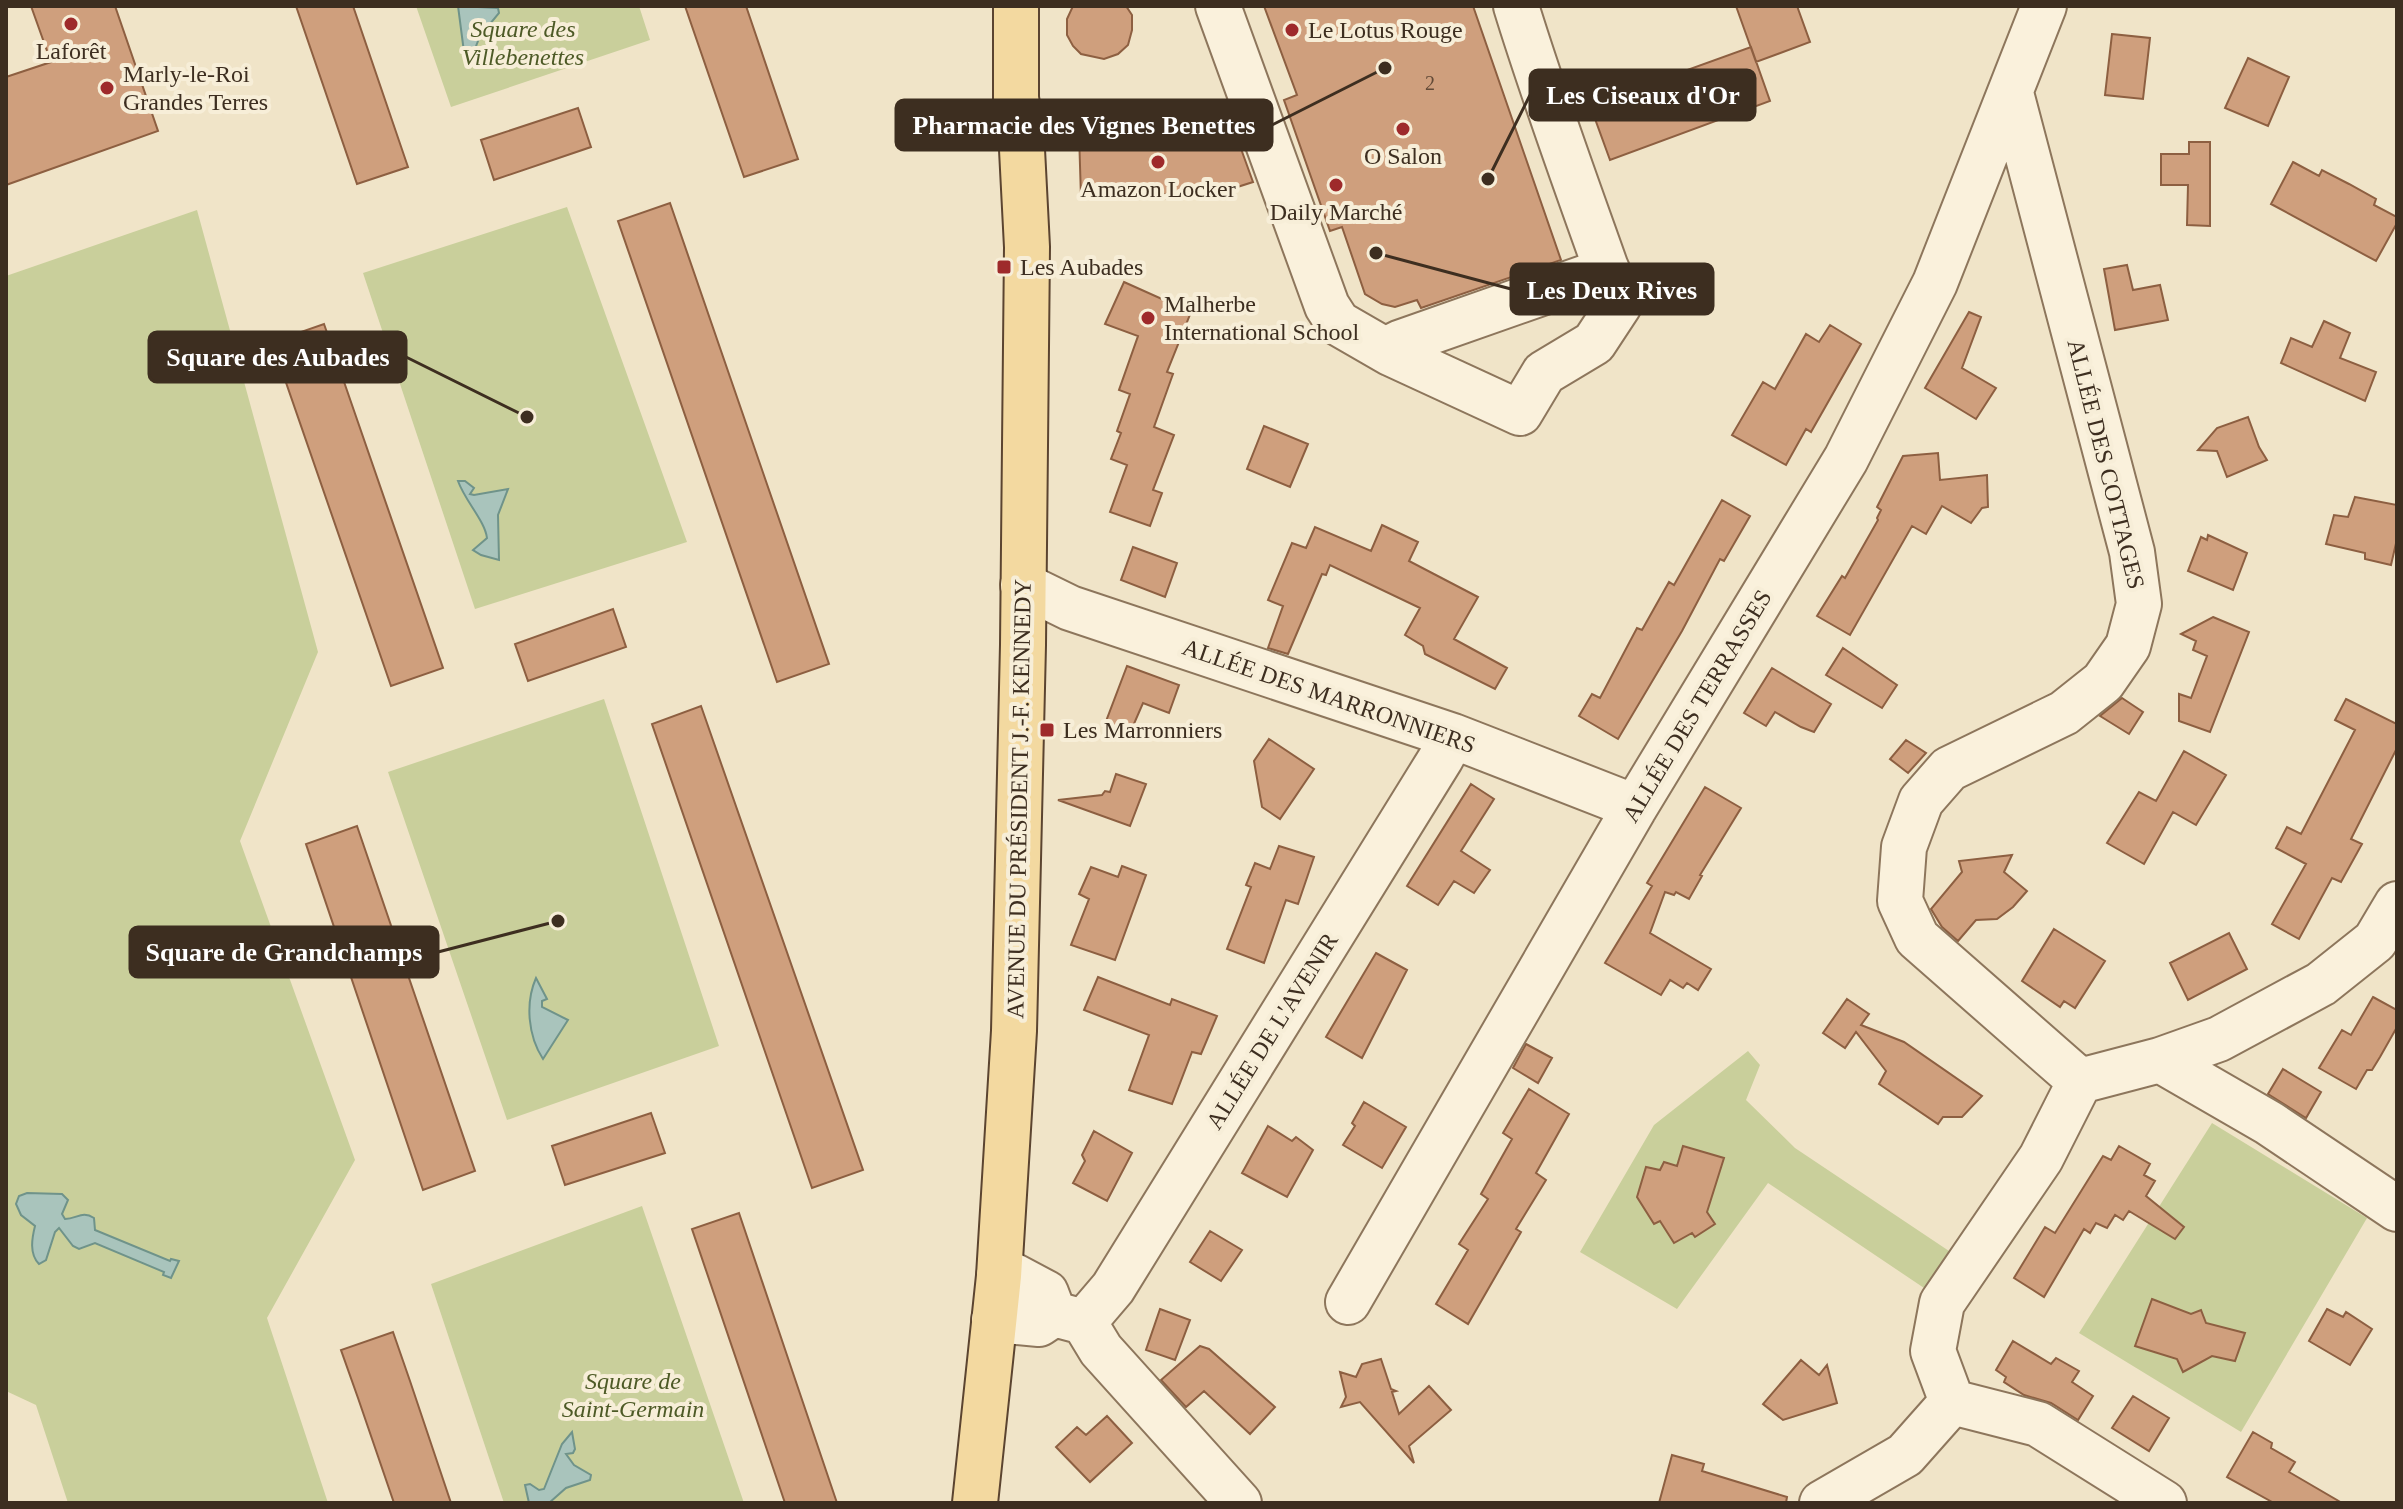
<svg xmlns="http://www.w3.org/2000/svg" width="2403" height="1509" font-family="'Times New Roman',serif">
<style>
.green{fill:#c9cf9b}
.water{fill:#a9c4bc;stroke:#6f938a;stroke-width:2}
.building{fill:#cf9f7d;stroke:#8d5f41;stroke-width:2}
.lines{fill:none;stroke-linecap:round;stroke-linejoin:round}
.minor-casing{stroke:#8d765c;stroke-width:48}
.major-casing{stroke:#5b4430;stroke-width:48}
.minor{stroke:#faf1dc;stroke-width:44}
.major{stroke:#f3d9a0;stroke-width:44}
.poi-dot{fill:#9e2a2b;stroke:#f7eed8;stroke-width:3}
.labels{text-anchor:middle;dominant-baseline:central;stroke-width:8;stroke-linejoin:round;paint-order:stroke}
.number-label{font-size:20px;fill:#624a37}
.park-label{font-size:24px;font-style:italic;fill:#4d5a26;stroke:#f7eed8}
.poi-label{font-size:24px;fill:#3d2e20;stroke:#f7eed8;text-anchor:start}
.street-label{font-size:24px;fill:#3d2e20;stroke:#f7eed8}
.leader{fill:none;stroke:#3d2e20;stroke-width:3}
.callout-dot{fill:#3d2e20;stroke:#f7eed8;stroke-width:3}
.callout{fill:#3d2e20;stroke:#3d2e20;stroke-width:3}
.callout-label{font-size:26px;text-anchor:middle;font-weight:bold;fill:#fff}
</style>
<rect width="100%" height="100%" fill="#f0e4c8"/>
<path class="green" d="M416,6h223l11,34 -199,67z
M567,207l120,335 -212,67 -112,-336z
M197,210l121,442 -78,189 115,319 -88,158 61,185h-260l-32,-98 -30,-14v-1115z
M604,699l115,347 -212,74 -119,-348z
M1748,1051l12,14 -14,35 49,48 157,105 -22,39 -162,-109 -91,126 -97,-57 74,-127z
M2212,1123l155,95 -126,214 -162,-99z
M642,1206l102,297h-240l-73,-219z"/>
<path class="water" d="M458,6l40,2 1,5 -19,23 -9,23 -7,-7z
M458,481h7l9,7 -4,6 4,1 34,-6 -10,26 1,45 -18,-5 -8,-5 14,-12c-2,-17 -22,-37 -29,-57z
M536,978l11,21 -5,2v6l26,13 -25,39c-15,-23 -18,-56 -7,-81z
M27,1193l35,1 6,6 -6,14 3,5c12,0 17,-9 29,-1l1,12 75,31 1,-2 8,2 -8,17 -8,-3 1,-3 -69,-29 -16,6 -6,-3 -14,-18 -4,4 -9,28 -7,4c-10,-10 -7,-26 -4,-38l-14,-11 -5,-11 3,-8z
M572,1432l3,17 -2,4 -7,1 8,11 17,10 -1,5 -24,8 -17,15h-20l-4,-18 5,-1 9,6 5,-1 18,-45z"/>
<path class="building" d="M31,6h84l43,125 -152,54v-108l45,-15z
M296,6h57l55,161 -51,17z
M685,6h61l52,153 -54,18z
M1073,6h53l6,9v15l-4,15 -10,9 -14,5 -23,-5 -8,-8 -6,-11v-16z
M1264,6h209l88,254 -140,48 -4,-8 -22,7 -13,-3 -17,-10 -23,-67 -12,4 -46,-131 13,-5z
M1736,6h61l13,36 -54,20z
M2112,34l38,4 -7,61 -38,-4z
M1751,47l19,54 -160,59 -20,-55z
M2248,58l41,19 -21,49 -43,-18z
M578,108l13,39 -97,33 -13,-40z
M1163,128l1,6 39,-2 1,12 32,-9 17,47 -47,15 -40,2v-5l-85,4 -2,-65z
M2189,142h21v84l-23,-1 1,-40h-27v-31h28z
M2293,162l26,14 3,-6 27,14 27,15 -2,6 23,12v6l-21,38 -105,-57z
M670,203l159,461 -52,18 -159,-461z
M2127,265l6,25 27,-5 8,35 -53,10 -11,-61z
M1124,282l67,30 -24,60 6,2 -19,53 20,8 -21,55 9,3 -12,33 -40,-14 17,-47 -16,-6 10,-26 -4,-2 13,-37 -11,-4 19,-54 -33,-12z
M1969,312l12,5 -19,51 34,20 -20,31 -51,-31z
M2324,321l26,12 -10,25 36,14 -11,29 -84,-38 10,-25 21,9z
M324,324l119,344 -52,18 -119,-344z
M1830,325l31,19 -50,88 -5,-3 -20,36 -54,-30 31,-53 12,7 31,-55 13,8z
M2248,417l11,30 8,13 -40,17 -10,-26 -19,-1 19,-22z
M1264,426l44,18 -18,43 -43,-18z
M1938,453l2,27 47,-5 1,32 -6,1 -11,15 -29,-17 -16,28 -14,-8 -62,109 -33,-19 25,-40 3,2 33,-58 -1,-2 4,-8 -4,-3 26,-51z
M2355,497l42,8v34l-6,26 -26,-6v-6l-39,-9 8,-29 14,2z
M1722,500l28,16 -26,45 -4,-2 -38,72 -64,108 -39,-23 13,-22 8,4 37,-70 5,2 27,-48 5,3z
M1382,525l36,17 -9,19 69,36 -24,42 53,29 -12,21 -70,-35 -2,-8 -18,-11 15,-27 -90,-43 -4,10 -4,-1 -34,80 -20,-6 15,-42 -15,-6 24,-57 14,5 9,-21 56,24z
M2208,535l39,18 -14,37 -45,-19 13,-34 6,3z
M1133,547l44,16 -12,34 -44,-17z
M613,609l13,38 -98,34 -13,-37z
M2213,617l36,15 -39,100 -31,-11v-27l12,4 16,-42 -14,-6 3,-9 -15,-7z
M1843,648l54,37 -15,23 -56,-33z
M1127,666l52,19 -10,28 -26,-10 -13,30 -25,-9z
M1772,668l59,36 -17,28 -13,-5 -26,-15 -9,14 -22,-13z
M2122,698l21,14 -14,22 -29,-18z
M2346,699l51,25v24l-46,91 11,5 -21,38 -9,-4 -33,61 -27,-15 34,-60 -30,-16 11,-21 14,7 54,-104 -20,-10z
M701,706l162,464 -51,18 -160,-464z
M1269,739l45,30 -34,50 -18,-12 -8,-46z
M1906,740l20,13 -18,20 -18,-14z
M2184,751l42,24 -30,50 -23,-13 -29,52 -37,-21 32,-51 17,9z
M1116,774l30,10 -16,42 -72,-26 44,-5 3,-4 5,1z
M1471,784l23,15 -33,52 29,19 -16,23 -20,-12 -16,24 -31,-19z
M1705,787l36,21 -41,67 2,1 -13,23 -13,-7 -2,3 -9,-3 -15,41 61,36 -13,21 -11,-7 -4,5 -13,-8 -9,15 -56,-32 47,-77 -5,-3z
M357,826l118,345 -52,19 -117,-346z
M1279,846l35,11 -16,47 -12,-4 -22,63 -37,-14 24,-62 -5,-2 9,-22 15,6z
M2012,855l-8,17 23,19 -14,16 -16,12 -21,1 -18,21 -16,-14 -11,-18 31,-37 -3,-11z
M1122,866l24,9 -31,85 -44,-15 18,-46 -10,-5 12,-27 27,10z
M2054,929l51,32 -30,47 -11,-7 -4,6 -38,-26z
M2229,933l18,36 -59,31 -18,-37z
M1376,953l31,17 -45,88 -36,-21z
M1098,977l72,28 2,-6 45,17 -16,38 -9,-2 -20,52 -43,-14 20,-55 -65,-25z
M2373,997l24,13v17l-17,30 -8,13h-5l-11,19 -37,-21 23,-38 9,5z
M1847,999l22,15 -8,11 43,17 78,54 -20,21h-19l-5,7 -59,-40 7,-13 -30,-39 -11,16 -22,-15z
M1526,1044l26,14 -14,25 -25,-15z
M2283,1069l38,23 -15,26 -38,-24z
M1529,1089l40,25 -33,59 10,7 -30,49 5,3 -53,92 -32,-20 32,-54 -9,-6 29,-45 -7,-5 31,-55 -9,-6z
M1364,1102l42,25 -24,41 -39,-23 12,-19 -3,-3z
M651,1113l14,40 -100,32 -13,-39z
M1268,1126l24,15 4,-4 17,13 -26,47 -45,-24z
M1094,1131l38,22 -25,48 -34,-18 12,-22 -3,-6z
M1683,1146l41,12 -17,54 8,12 -20,13 -3,-4 -18,10 -14,-22 -6,3 -17,-27 9,-30 14,3 4,-8 13,4z
M2119,1146l31,18 -6,11 11,6 -9,15 38,31 -9,12 -46,-28 -6,9 -8,-5 -8,13 -11,-5 -6,10 -6,-4 -40,68 -30,-19 31,-51 10,6 48,-77 8,4z
M739,1213l55,163 43,127h-52l-93,-274z
M1210,1231l32,19 -21,31 -31,-19z
M2152,1299l39,15 10,-4 5,13 39,10 -10,28 -23,-5 -29,16 -6,-13 -42,-13z
M1160,1309l30,11 -15,40 -29,-10z
M2327,1309l16,8 3,-5 26,17 -22,36 -41,-24z
M393,1332l17,49 41,122h-57l-36,-105 -17,-48z
M2013,1341l38,23 5,-6 23,13 -7,11 21,14 -15,24 -27,-17 -27,-8 -20,-13 2,-5 -10,-7z
M1200,1346l9,3 66,58 -25,27 -46,-43 -18,16 -25,-27z
M1381,1359l10,30 5,2 -4,1 7,22 30,-28 22,24 -42,36 5,17 -54,-61 -19,5 5,-10 -6,-25 16,5 6,-13z
M1801,1360l18,15 8,-10 10,38 -54,17 -20,-16z
M2133,1396l36,22 -20,33 -37,-23z
M1107,1416l25,27 -42,39 -34,-35 21,-20 9,8z
M2253,1432l19,11 -1,5 24,14 -6,10 53,31h-68l-47,-26z
M1672,1455l32,9 -2,7 85,26 -1,6h-127z"/>
<g class="lines">
<g class="minor-casing">
<path id="minor" d="M1218,6l109,300 11,17 52,30 130,60 24,-40 50,-30 25,-38c-35,-100 -72,-198 -103,-299
M2011,93l121,459 7,52 -11,42 -25,36 -39,31 -115,56 -28,32 -17,46 -4,54 17,37 163,143
M1390,353l9,-10 208,-73
M1023,585l47,23 383,128 182,71
M2160,1060l109,63 128,86
M2080,1081l80,-21 59,-21 102,-55 54,-43 22,-37
M1348,1302l287,-495 211,-348 89,-176 109,-277
M1054,1314l30,8 17,28 138,153
M994,1320l45,4 15,-10 -8,-21 -32,-17h-15
M1084,1322l29,-34 328,-530 12,-22
M1952,1402l86,22 126,79
M1822,1503l83,-48 47,-53 -19,-51 9,-48 99,-145 39,-77"/>
</g>
<g class="major-casing">
<path id="major" d="M975,1503l24,-227 15,-245 9,-386 4,-398 -6,-117 -5,-32v-92"/>
</g>
<use href="#minor" class="minor"/>
<use href="#major" class="major"/>
</g>
<g class="poi-dot">
<circle cx="71" cy="24" r="8"/>
<circle cx="1292" cy="30" r="8"/>
<circle cx="107" cy="88" r="8"/>
<circle cx="1403" cy="129" r="8"/>
<circle cx="1158" cy="162" r="8"/>
<circle cx="1336" cy="185" r="8"/>
<rect x="996" y="259" width="16" height="16" rx="4"/>
<circle cx="1148" cy="318" r="8"/>
<rect x="1039" y="722" width="16" height="16" rx="4"/>
</g>
<g class="labels">
<g class="number-label">
<text x="1430" y="83">2</text>
</g>
<g class="park-label">
<text x="523" y="29">Square des<tspan x="523" dy="28">Villebenettes</tspan></text>
<text x="633" y="1381">Square de<tspan x="633" dy="28">Saint-Germain</tspan></text>
</g>
<g class="poi-label">
<text x="1308" y="30">Le Lotus Rouge</text>
<text x="71" y="51" text-anchor="middle">Laforêt</text>
<text x="123" y="74">Marly-le-Roi<tspan x="123" dy="28">Grandes Terres</tspan></text>
<text x="1403" y="156" text-anchor="middle">O Salon</text>
<text x="1158" y="189" text-anchor="middle">Amazon Locker</text>
<text x="1336" y="212" text-anchor="middle">Daily Marché</text>
<text x="1020" y="267">Les Aubades</text>
<text x="1164" y="304">Malherbe<tspan x="1164" dy="28">International School</tspan></text>
<text x="1063" y="730">Les Marronniers</text>
</g>
<g class="street-label">
<text transform="translate(2106 464) rotate(76)">ALLÉE DES COTTAGES</text>
<text transform="translate(1329 696) rotate(19)">ALLÉE DES MARRONNIERS</text>
<text transform="translate(1697 706) rotate(-59)">ALLÉE DES TERRASSES</text>
<text transform="translate(1019 799) rotate(-89)">AVENUE DU PRÉSIDENT J.-F. KENNEDY</text>
<text transform="translate(1272 1031) rotate(-58)">ALLÉE DE L'AVENIR</text>
</g>
</g>
<path class="leader" d="M1488 179L1530 95M1385 68L1272 125M1376 253L1511 289M527 417L406 357M558 921L438 952"/>
<g class="callout-dot">
<circle cx="1488" cy="179" r="8"/>
<circle cx="1385" cy="68" r="8"/>
<circle cx="1376" cy="253" r="8"/>
<circle cx="527" cy="417" r="8"/>
<circle cx="558" cy="921" r="8"/>
</g>
<g class="callout">
<rect x="1530" y="70" width="225" height="50" rx="8"/>
<rect x="896" y="100" width="376" height="50" rx="8"/>
<rect x="1511" y="264" width="202" height="50" rx="8"/>
<rect x="149" y="332" width="257" height="50" rx="8"/>
<rect x="130" y="927" width="308" height="50" rx="8"/>
</g>
<g class="callout-label">
<text x="1643" y="104">Les Ciseaux d'Or</text>
<text x="1084" y="134">Pharmacie des Vignes Benettes</text>
<text x="1612" y="299">Les Deux Rives</text>
<text x="278" y="366">Square des Aubades</text>
<text x="284" y="961">Square de Grandchamps</text>
</g>
<rect width="2403" height="1509" fill="none" stroke="#3d2e20" stroke-width="16"/>
</svg>
